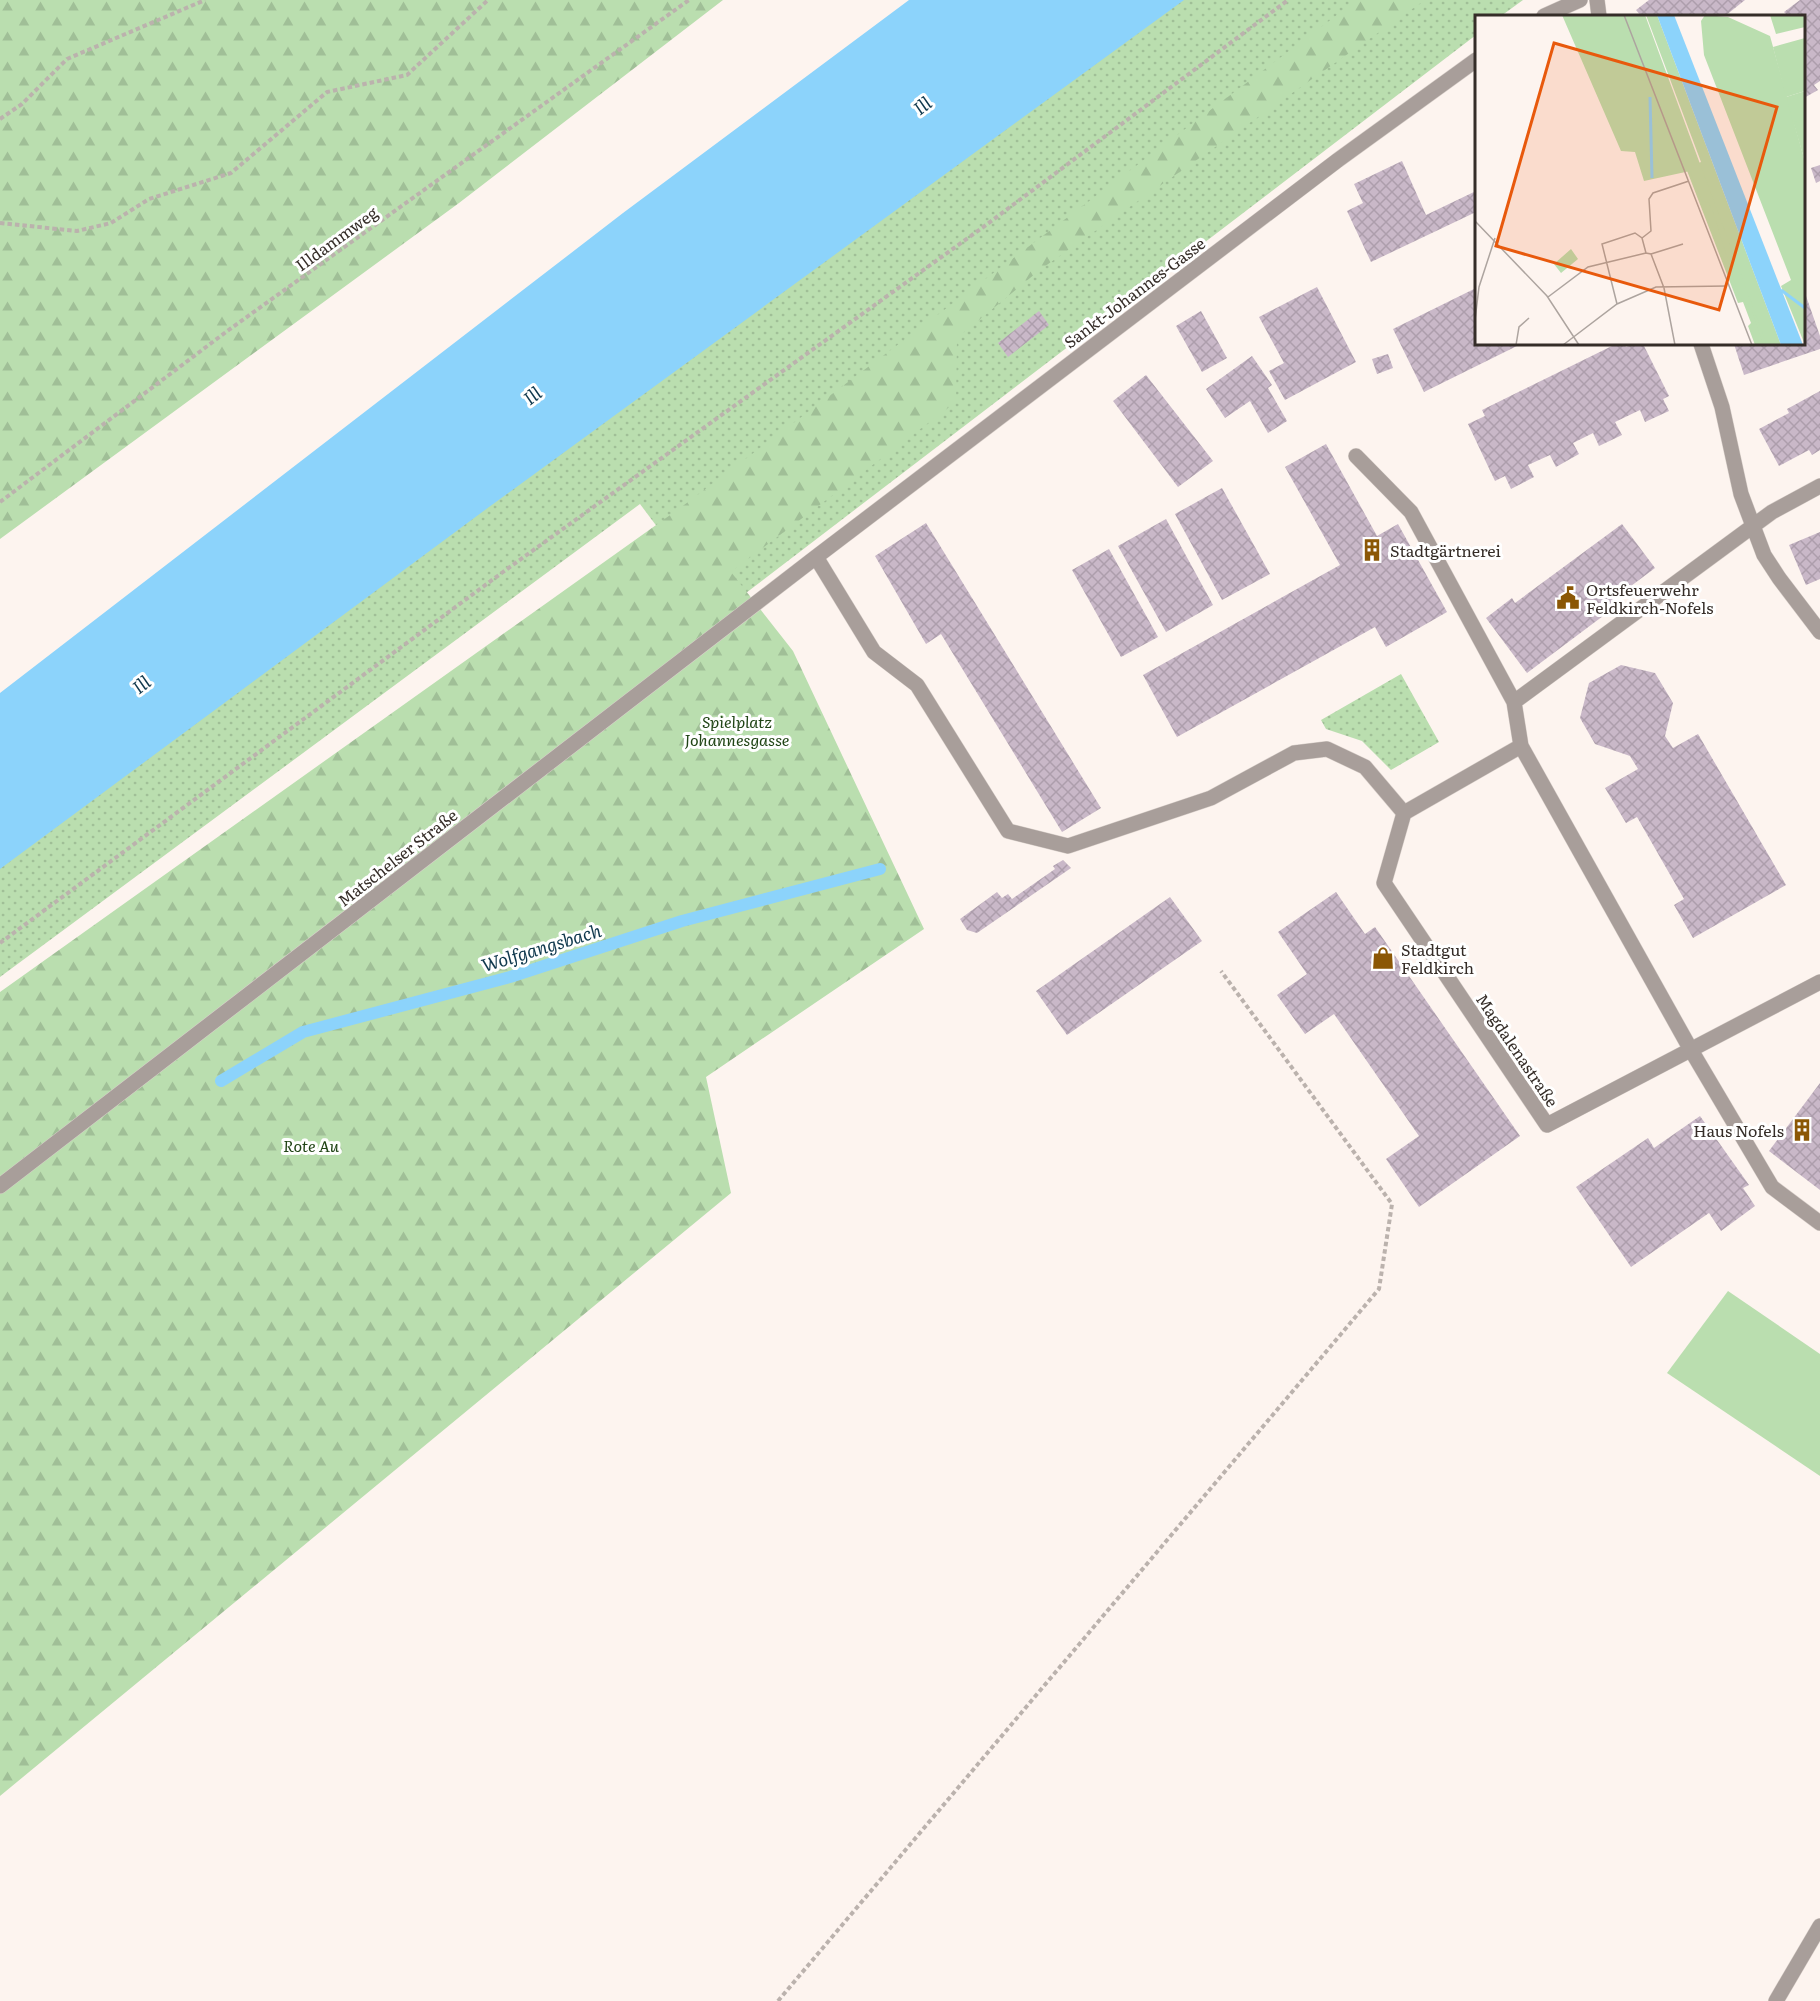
<svg xmlns="http://www.w3.org/2000/svg" width="1820" height="2001" font-family="Literata,serif">
<style>
.grass{fill:url(#grass-dots)}
.forest{fill:url(#forest-firs)}
.garden{fill:#badeaf}
.water{fill:#8cd3fb}
.lines{fill:none;stroke-linecap:round;stroke-linejoin:round}
.stream{stroke:#8cd3fb;stroke-width:12}
.building{fill:url(#building-cross-hatch)}
.minor-casing{stroke:#d9d0cb;stroke-width:16}
.path{stroke:#bbb2ad;stroke-width:4;stroke-dasharray:4.5 3;stroke-linecap:butt}
.minor{stroke:#a89e9a;stroke-width:15}
.labels{text-anchor:middle;dominant-baseline:central;stroke-width:6;stroke-linejoin:round;paint-order:stroke}
.street-label{font-size:16px;fill:#352d28;stroke:#fff}
.poi-label{font-size:16px;fill:#352d28;stroke:#fff;text-anchor:start}
.park-label{font-size:16px;font-style:italic;fill:#204415;stroke:#fff}
.water-label{font-size:18px;font-style:italic;fill:#0f384d;stroke:#fff}
.inset-river{fill:none;stroke:#8cd3fb;stroke-width:3}
.inset-road{fill:none;stroke:#ada49f;stroke-width:1.5}
.view{fill:#e8590c;fill-opacity:0.15;stroke:#e8590c;stroke-width:3}
.inset-edge{fill:none;stroke:#352d28;stroke-width:3}
</style>
<defs>
<pattern id="grass-dots" width="8" height="8" patternUnits="userSpaceOnUse" patternTransform="scale(1.5)"><rect width="8" height="8" fill="#badeaf"/><path d="M2 2h.1M6 6h.1" fill="none" stroke="#a0bf97" stroke-width="1.8" stroke-linecap="round"/></pattern>
<pattern id="forest-firs" width="22" height="20" patternUnits="userSpaceOnUse" patternTransform="scale(1.5)"><rect width="22" height="20" fill="#badeaf"/><path d="M5 1l3.5 6h-7zM16 11l3.5 6h-7z" fill="#a0bf97"/></pattern>
<pattern id="building-cross-hatch" width="8" height="8" patternUnits="userSpaceOnUse" patternTransform="scale(1.5)"><rect width="8" height="8" fill="#c9b8c8"/><path d="M0 0l8 8M0 8l8-8" fill="none" stroke="#ad9eac"/></pattern>
</defs>
<rect width="100%" height="100%" fill="#fdf4ef"/>
<path class="grass" d="M1171,0h352l-22,16h-25v19l-755,577 -81,-108 -640,473v-111z
M1401,674l38,68 -48,28 -29,-29 -36,-12 -5,-9z"/>
<path class="forest" d="M0,0h723l-264,203 -459,336z
M1357,0h68l-384,269 -84,69 -1,64 -225,170 62,79 131,278 -218,148 25,116 -731,603v-804l680,-484z"/>
<path class="garden" d="M1728,1291l92,63v122l-153,-103z"/>
<path class="water" d="M909,0h275l-695,507 -489,362v-176l623,-480z"/>
<g class="lines">
<path class="stream" d="M221,1081l82,-49 207,-55 172,-56 198,-52"/>
</g>
<path class="building" d="M1649,0h96l-20,16h-84l-5,-6z
M1800,0h20v81l-6,4 4,5 -14,8v-82h-16l-4,-4z
M1402,161l24,54 50,-24v21l-105,50 -24,-51 16,-8 -9,-19z
M1820,165v16l-4,2 -5,-15z
M1317,287l39,75 -71,38 -16,-29 15,-8 -25,-46z
M1476,288v56h45l-97,48 -31,-63z
M1804,293h1l15,43v13l-76,26 -10,-31h70z
M1039,311l10,14 -41,32 -10,-14z
M1201,311l26,47 -25,14 -26,-46z
M1616,344h8l2,3 7,-3h10l26,52 -6,3 6,12 -24,11 -5,-12 -25,12 7,13 -23,11 -6,-13 -20,10 6,11 -23,13 -6,-12 -22,10 6,12 -23,12 -6,-13 -10,5 -27,-57 17,-8 -3,-6z
M1388,354l5,14 -16,6 -5,-15z
M1252,356l20,29 -4,3 19,33 -19,12 -18,-32 -25,17 -19,-29z
M1146,375l67,86 -35,26 -65,-86z
M1820,391v59l-8,5 -3,-5 -30,16 -20,-37 30,-16 -2,-4z
M1326,444l51,92 21,-12 49,88 -61,35 -11,-20 -198,110 -34,-62 197,-110 -55,-98z
M1222,488l48,86 -48,26 -47,-86z
M1166,519l47,86 -47,27 -48,-86z
M926,523l175,285 -39,24 -121,-198 -15,10 -51,-88z
M1622,524l33,44 -40,30 4,6 -92,69 -41,-55 26,-20 3,5z
M1820,532v47l-14,6 -17,-40z
M1109,549l49,88 -37,20 -49,-87z
M1621,665l34,8 18,30 -8,33 8,12 25,-14 88,151 -93,53 -19,-33 10,-6 -47,-82 -11,6 -21,-35 33,-19 -8,-13 -35,-12 -15,-26 9,-35z
M1063,860l8,8 -94,65 -10,-3 -7,-11 37,-27 5,6 6,-4 4,5 43,-30 -2,-3z
M1336,892l29,42 10,-7 145,209 -101,71 -33,-48 33,-23 -85,-122 -29,20 -28,-39 30,-21 -29,-42z
M1170,897l32,44 -135,94 -31,-44z
M1820,1083v107l-51,-39z
M1700,1116l49,69 -6,3 12,18 -34,25 -12,-18 -78,54 -55,-80 72,-49 6,10z"/>
<g class="lines">
<g class="minor-casing">
<path id="minor" d="M1597,0l2,16
M1544,16l36,-16
M1701,344l21,63 19,87 23,61 15,23 41,54
M1356,456l55,56 103,190
M1820,486l-48,26 -258,190 7,44 -117,67 -20,70 163,242 273,-143
M816,557l58,95 43,33 91,146 60,15 143,-48 83,-45 33,-4 38,18 39,46
M1521,746l170,304 81,137 48,36
M0,1186l816,-629 522,-397 138,-100
M1776,2001l44,-75"/>
</g>
<path class="path" d="M0,119l22,-15 45,-45 138,-59
M0,223l77,8 34,-8 38,-24 82,-26 96,-81 80,-17 81,-75
M0,502l230,-173 459,-329
M0,943l503,-371 483,-347 302,-225
M778,2001l601,-712 13,-85 -171,-233"/>
<use href="#minor" class="minor"/>
</g>
<defs>
<g id="building-bare" transform="scale(1.8)"><path d="M-4-6H4V6H1V3H-1V6H-4ZM-2.5-4.3h1.7v1.8h-1.7ZM.8-4.3h1.7v1.8H.8ZM-2.5-1h1.7V.8h-1.7ZM.8-1h1.7V.8H.8Z" fill="#8b5705" stroke="#fff" stroke-width="2.5" paint-order="stroke"/></g>
<g id="civic-bare" transform="scale(1.8)"><path d="M-.6-6.5H3V-4.5H.6V-3L4-1V1h2V6H-6V1h2V-1L-.6-3ZM-1.2 2.5V6h2.4V2.5Z" fill="#8b5705" stroke="#fff" stroke-width="2.5" paint-order="stroke"/></g>
<g id="shop-bare" transform="scale(1.8)"><path d="M-5-2.5h2.3a2.7 3.5 0 0 1 5.4 0H5L5.5 6h-11ZM-1.5-2.5h3a1.5 2.3 0 0 0-3 0Z" fill="#8b5705" stroke="#fff" stroke-width="2.5" paint-order="stroke"/></g>
</defs>
<g fill-rule="evenodd">
<use href="#building-bare" x="1372" y="550"/>
<use href="#civic-bare" x="1568" y="598"/>
<use href="#shop-bare" x="1383" y="958"/>
<use href="#building-bare" x="1802" y="1130"/>
</g>
<g class="labels">
<g class="street-label">
<text transform="translate(336 238) rotate(-36)">Illdammweg</text>
<text transform="translate(1134 292) rotate(-37)">Sankt-Johannes-Gasse</text>
<text transform="translate(397 857) rotate(-38)">Matschelser Straße</text>
<text transform="translate(1518 1050) rotate(56)">Magdalenastraße</text>
</g>
<g class="poi-label">
<text x="1390" y="550">Stadtgärtnerei</text>
<text x="1586" y="589">Ortsfeuerwehr<tspan x="1586" dy="18">Feldkirch-Nofels</tspan></text>
<text x="1401" y="949">Stadtgut<tspan x="1401" dy="18">Feldkirch</tspan></text>
<text x="1784" y="1130" text-anchor="end">Haus Nofels</text>
</g>
<g class="park-label">
<text x="737" y="721">Spielplatz<tspan x="737" dy="18">Johannesgasse</tspan></text>
<text x="311" y="1145">Rote Au</text>
</g>
<g class="water-label">
<text transform="translate(922 105) rotate(-37)">Ill</text>
<text transform="translate(532 395) rotate(-37)">Ill</text>
<text transform="translate(141 684) rotate(-37)">Ill</text>
<text transform="translate(541 947) rotate(-17)">Wolfgangsbach</text>
</g>
</g>
<g transform="translate(1475 15)">
<rect width="330" height="330" fill="#fdf4ef"/>
<path d="M171,0h11l124,330h-26l-7,-19 3,-3 -8,-21 -5,1 -52,-135 15,-6zM330,76v71l-19,-65z" fill="#badeaf"/>
<path d="M87,0h83l122,330h-4l-12,-36 -12,-13 -25,-81 -5,-12 -7,-2 -12,-30 -46,10 -9,-29 -14,-1zM230,0l23,2 42,19 35,126v183l-24,-59 10,-6 -87,-225 -3,-34z" fill="#badeaf"/>
<path d="M295,0h35v12l-29,7zM330,23v53l-19,6 -13,-50zM324,82l6,23 -12,2 -6,-22zM96,234l7,10 -17,14 -7,-9z" fill="#badeaf"/>
<path d="M182,0h17l129,330h-22z" fill="#8cd3fb"/>
<path class="inset-river" d="M175,82l2,81M306,275l24,18"/>
<path class="inset-road" d="M149,0l128,330M0,206l72,75 32,49M167,223l9,-7 -2,-32 4,-6 36,-12M176,239l32,-10M73,282l40,-30 58,-14M142,289l-15,-60 33,-11 7,5 4,15 5,1 13,34 11,57M0,305l4,-33 16,-49M41,330l3,-18 10,-9M88,330l54,-41 39,-17 71,-1"/>
<path class="view" d="M79,28l223,64 -58,203 -223,-64z"/>
<rect width="330" height="330" class="inset-edge"/>
</g>
</svg>
